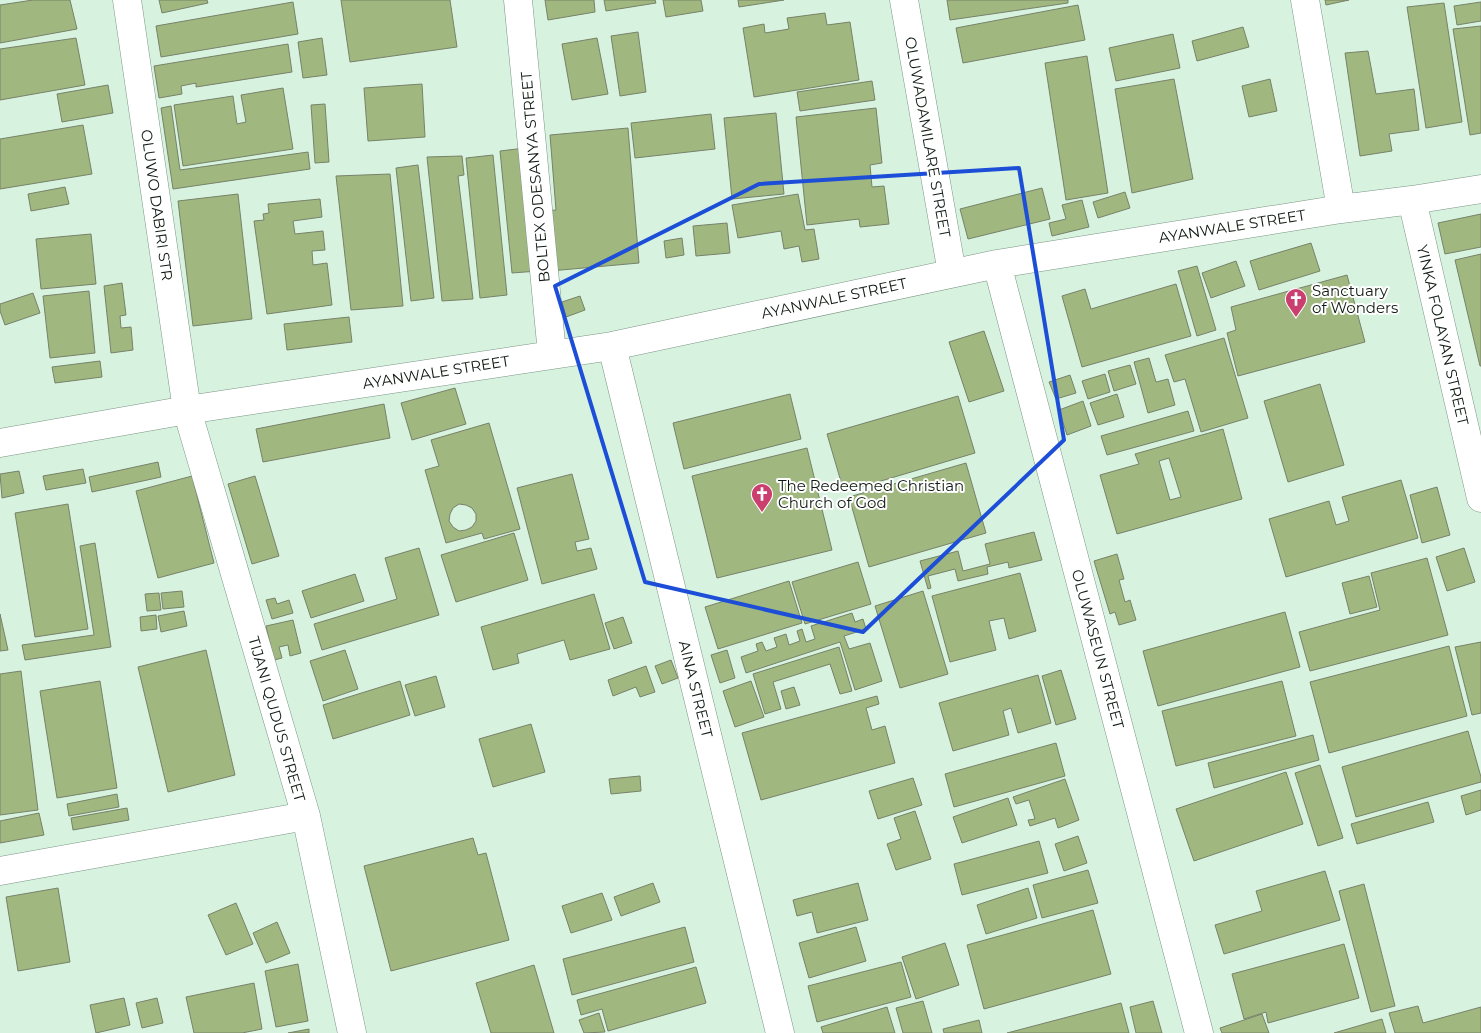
<svg xmlns="http://www.w3.org/2000/svg" width="1481" height="1033" font-family="Montserrat,sans-serif">
<style>
.building{fill:#a0b77f;stroke:#778269;fill-rule:evenodd}
.lines{fill:none;stroke-linecap:round;stroke-linejoin:round}
.street-casing{stroke:#7b9584;stroke-width:29}
.street{stroke:#fff;stroke-width:28}
.marked{fill:none;stroke:#1d4ed8;stroke-width:4;stroke-linejoin:round}
.labels{text-anchor:middle;dominant-baseline:central;stroke-width:4;stroke-linejoin:round;paint-order:stroke}
.street-label{font-size:15px;fill:#101a13;stroke:#fff}
.poi-label{font-size:15px;fill:#101a13;stroke:#fff;text-anchor:start}
</style>
<rect width="100%" height="100%" fill="#d7f3e0"/>
<path class="building" d="M33,0h37l7,29 -77,14v-38z
M159,0h48l1,3 -46,10z
M341,0h109l7,47 -107,15z
M545,0h49l1,12 -47,8z
M604,0h51l1,3 -50,8z
M663,0h38l2,11 -37,6z
M738,0h46l-45,7z
M947,0h121v3l-118,17z
M1325,0h24l-23,5z
M293,2l5,32 -137,23 -5,-31z
M1481,2v19l-24,4 -3,-19z
M1444,3l18,119 -36,6 -19,-121z
M1078,5l7,35 -122,23 -7,-35z
M825,13l2,12 23,-3 9,58 -105,17 -11,-69 21,-4 1,9 24,-4 -2,-11z
M1481,26v107l-11,2 -17,-106z
M1243,27l6,20 -52,14 -5,-20z
M638,32l8,60 -26,4 -9,-60z
M1173,34l7,34 -64,13 -7,-33z
M76,38l9,47 -85,15v-51z
M322,38l5,37 -24,3 -5,-36z
M597,38l11,56 -36,6 -10,-56z
M288,44l4,28 -96,15v-4l-15,3 1,8 -23,4 -5,-32z
M1368,51l8,43 38,-5 5,41 -30,4 3,17 -32,5 -15,-103z
M1087,56l21,137 -42,7 -21,-137z
M1174,79l19,100 -61,14 -17,-104z
M1270,79l7,32 -28,6 -7,-31z
M872,81l3,19 -75,11 -3,-19z
M422,84l3,53 -57,4 -4,-53z
M108,85l5,28 -51,9 -5,-28z
M283,88l10,61 -110,17 -9,-61 59,-9 4,28 9,-2 -5,-27z
M325,104l4,58 -14,1 -4,-58z
M171,106l9,64 128,-18 2,17 -137,20 -12,-81z
M876,108l6,55 -12,2 2,22 12,-1 5,38 -29,3 -1,-8 -52,6 -11,-108z
M776,113l8,81 -52,5 -8,-81z
M711,114l4,35 -80,9 -4,-35z
M83,125l9,49 -92,15v-50z
M628,128l11,135 -89,8 -5,-60 11,-1 -6,-75z
M525,148l13,123 -26,2 -12,-122z
M493,155l14,140 -27,3 -14,-140z
M462,156l2,19 -6,1 15,123 -31,2 -15,-144z
M418,165l16,133 -23,3 -15,-133z
M390,174l13,132 -52,4 -15,-134z
M65,187l4,17 -38,7 -3,-17z
M1042,188l8,31 -82,20 -8,-30z
M1125,192l5,16 -32,10 -5,-16z
M238,194l14,125 -59,7 -15,-125z
M798,194l7,36 9,-1 5,30 -17,3 -3,-16 -15,3 -3,-18 -43,7 -6,-33z
M320,199l2,18 -29,4 2,13 28,-3 2,19 -13,1 1,14 14,-2 5,42 -65,9 -13,-93 10,-1 -1,-6 6,-1 -1,-9z
M1082,200l7,27 -37,9 -3,-13 17,-4 -4,-14z
M1481,214v33l-36,7 -7,-31z
M727,223l3,30 -34,3 -3,-30z
M91,234l5,50 -55,5 -5,-50z
M682,238l2,17 -18,3 -2,-17z
M1311,243l9,28 -61,19 -9,-29z
M1481,254v112h-1l-25,-106z
M1236,261l9,25 -34,12 -9,-25z
M1197,266l19,64 -19,6 -19,-65z
M1347,275l18,67 -127,34 -11,-43 9,-3 -5,-23z
M122,283l4,32 -6,1 1,12 10,-1 2,23 -22,3 -7,-67z
M1176,284l15,52 -109,31 -20,-71 23,-7 6,20z
M89,291l6,62 -45,5 -7,-62z
M33,293l7,20 -35,12 -5,-14v-7z
M580,296l5,14 -19,7 -4,-15z
M349,317l3,25 -65,8 -3,-26z
M984,331l20,60 -35,11 -20,-60z
M1224,338l24,80 -47,14 -16,-53 -11,3 -9,-27z
M1149,358l7,24 12,-3 7,26 -27,8 -14,-51z
M100,361l2,16 -47,6 -3,-16z
M1130,365l6,19 -22,7 -6,-20z
M1105,374l5,18 -22,7 -6,-18z
M1070,375l6,18 -20,6 -7,-17z
M1320,384l24,81 -56,17 -24,-81z
M455,388l11,36 -54,16 -11,-37z
M790,394l11,45 -117,30 -11,-46z
M1117,394l7,23 -26,8 -8,-22z
M958,396l17,57 -131,39 -17,-58z
M1083,401l8,25 -24,9 -8,-25z
M384,404l6,34 -127,24 -7,-33z
M1188,411l6,20 -87,24 -6,-19z
M489,423l31,106 -36,10 -2,-6 -36,10 -21,-73 14,-4 -8,-26zM459,504l7,1 6,3 4,6v7l-4,6 -6,3 -7,1 -6,-4 -4,-6 1,-7 3,-6z
M1223,429l19,70 -125,35 -17,-59 39,-11 -4,-10zM1169,458l12,39 -11,3 -11,-39z
M807,448l25,102 -115,28 -25,-102z
M158,462l3,15 -69,15 -3,-15z
M966,463l20,70 -117,34 -20,-70z
M83,469l3,14 -40,7 -3,-14z
M19,471l5,22 -22,5 -2,-24z
M572,474l17,65 -14,3 2,9 14,-3 6,21 -55,15 -25,-96z
M192,476l22,87 -56,15 -22,-87z
M255,476l24,80 -27,8 -24,-80z
M1401,480l17,58 -132,39 -17,-58 60,-18 7,24 13,-4 -7,-24z
M1437,487l13,48 -28,8 -12,-48z
M68,504l20,125 -53,8 -20,-124z
M1034,532l8,28 -33,8 -1,-6 -21,5 1,7 -30,7 -3,-12 -27,7 3,12 -3,1 -8,-28 38,-10 5,20 27,-7 -5,-20z
M514,533l14,47 -72,22 -15,-47z
M95,543l16,104 -86,13 -3,-15 72,-10 -14,-89z
M419,548l20,67 -117,35 -8,-26 83,-25 -12,-41z
M1464,548l11,34 -28,9 -11,-34z
M1117,554l7,25 -5,1 6,22 5,-2 6,20 -17,5 -4,-13 -5,2 -16,-53z
M1427,558l21,77 -138,36 -11,-39 81,-22 -9,-37z
M858,562l13,42 -66,20 -13,-42z
M1020,573l16,58 -27,8 -5,-21 -15,3 7,29 -46,12 -18,-66z
M355,574l9,27 -53,17 -9,-27z
M1369,576l8,31 -27,7 -8,-31z
M789,581l13,42 -84,26 -13,-42z
M182,591l2,16 -21,2 -2,-16z
M923,591l25,83 -48,14 -25,-82z
M159,593l2,17 -14,1 -2,-17z
M594,594l16,55 -40,11 -6,-20 -47,14 2,9 -26,7 -12,-43z
M275,598l2,6 12,-4 4,13 -21,6 -6,-19z
M184,611l3,15 -26,6 -3,-16z
M1285,612l15,55 -142,39 -15,-55z
M852,613l3,9 8,-3 3,10 -22,7 5,13 21,-6 12,38 -27,9 -15,-48 -94,31 -5,-16 17,-6 -2,-7 6,-2 4,9 11,-4 -3,-9 12,-4 3,11 11,-4 -3,-10 5,-2 4,13 9,-3 -4,-13z
M0,614l8,36 -8,1z
M156,615l1,14 -16,2 -1,-14z
M623,617l9,26 -18,6 -9,-26z
M293,620l8,33 -11,3 -2,-11 -9,2 3,11 -8,2 -8,-34z
M1481,642v71l-9,2 -17,-68z
M1449,646l18,70 -138,37 -19,-71z
M839,647l13,44 -12,3 -10,-30 -57,18 8,27 -16,5 -12,-40z
M206,650l29,125 -67,17 -30,-125z
M345,650l13,39 -35,12 -13,-40z
M727,650l8,28 -15,5 -9,-28z
M671,660l7,18 -16,6 -7,-18z
M646,666l9,26 -15,5 -4,-10 -23,9 -5,-16z
M1061,670l15,49 -20,6 -14,-49z
M21,671l17,139 -38,5v-141z
M1038,675l13,48 -33,10 -7,-25 -8,3 6,24 -56,16 -14,-48z
M436,676l9,31 -30,9 -10,-31z
M100,681l17,107 -60,10 -17,-107z
M400,681l10,34 -77,24 -10,-34z
M751,681l13,36 -29,10 -12,-36z
M1282,681l14,55 -120,30 -14,-55z
M794,687l6,18 -14,4 -5,-18z
M877,696l2,8 -13,4 6,22 13,-4 10,37 -134,37 -19,-67z
M531,724l14,48 -52,15 -14,-48z
M1468,731l13,46v5l-125,35 -14,-50z
M1313,735l6,25 -105,28 -6,-25z
M1056,743l9,33 -111,31 -9,-33z
M1320,765l23,73 -25,8 -23,-73z
M1286,772l17,52 -109,37 -18,-52z
M640,776l1,15 -30,3 -2,-15z
M913,778l9,27 -44,14 -9,-28z
M1065,779l14,41 -21,8 -3,-10 -25,8 -2,-6 7,-1 -6,-19 -13,4 -3,-7z
M1481,790v20l-15,5 -5,-19z
M117,794l2,13 -50,9 -2,-12z
M1008,798l9,27 -55,18 -9,-26z
M1428,802l6,20 -77,22 -6,-20z
M127,808l2,12 -56,10 -2,-12z
M915,811l16,48 -35,11 -9,-26 14,-5 -7,-21z
M39,813l5,22 -44,8v-22z
M1078,836l9,27 -23,8 -9,-27z
M473,838l5,17 8,-2 23,87 -118,31 -27,-105z
M1039,841l9,32 -86,22 -8,-31z
M1088,870l10,33 -56,15 -9,-33z
M1325,871l15,49 -116,34 -9,-29 47,-14 -6,-20z
M653,883l7,19 -39,14 -7,-19z
M858,883l10,37 -51,13 -5,-21 -15,4 -4,-16z
M1364,884l31,122 -24,6 -32,-121z
M58,888l12,74 -52,9 -12,-74z
M1028,888l9,30 -51,16 -9,-29z
M602,893l10,27 -41,13 -9,-27z
M236,903l17,41 -27,11 -18,-40z
M1093,910l18,64 -127,35 -17,-64z
M277,922l13,31 -24,10 -13,-30z
M685,927l9,35 -122,33 -9,-36z
M856,927l10,34 -57,17 -10,-35z
M945,943l14,42 -43,14 -14,-42z
M1344,944l15,54 -91,25 -2,-11 -22,7 -12,-45z
M901,962l10,35 -94,25 -9,-36z
M298,964l10,57 -32,6 -11,-56z
M534,965l20,68h-63l-15,-50z
M696,967l10,36 -98,28 -6,-22 -21,6 -4,-15z
M254,983l8,46 -20,4h-48l-8,-36z
M124,998l6,27 -34,8 -6,-28z
M157,998l6,25 -21,5 -6,-25z
M923,1001l9,32h-29l-7,-25z
M1153,1001l9,32h-26l-6,-26z
M1121,1003l8,30h-122z
M1418,1006l5,17 58,-16v26h-86l-6,-20z
M887,1007l8,26h-72l-2,-6z
M599,1013l6,19 -21,1 -5,-13z
M1262,1014l7,19h-47l-2,-5z
M1382,1019l4,14h-52z
M979,1020l3,13h-38l-1,-4z
M309,1029v4h-21z"/>
<g class="lines">
<g class="street-casing">
<path id="street" d="M127,0l60,410 119,406 46,217
M518,0l34,354
M904,0l48,273
M1305,0l36,209
M1412,200l69,298
M997,264l202,769
M612,346l168,687
M0,443l187,-33 425,-64 385,-82 344,-55 71,-9 69,-11
M0,871l306,-55"/>
</g>
<use href="#street" class="street"/>
</g>
<path class="marked" d="M1019,168l45,272 -201,192 -218,-50 -90,-296 204,-102z"/>
<defs>
<g id="church-pin" transform="scale(1.125)"><path d="M0 17L-7.5 6A9.5 9.5 0 1 1 7.5 6Z" fill="#cb3f6f" stroke="#fff"/><path d="M-1.2-6h2.4v3.5h3.3v2.4h-3.3V6h-2.4V-.1h-3.3v-2.4h3.3Z" fill="#fff"/></g>
</defs>
<g fill-rule="evenodd">
<use href="#church-pin" x="1296" y="299"/>
<use href="#church-pin" x="762" y="494"/>
</g>
<g class="labels">
<g class="street-label">
<text transform="translate(928 137) rotate(80)">OLUWADAMILARE STREET</text>
<text transform="translate(535 177) rotate(-95)">BOLTEX ODESANYA STREET</text>
<text transform="translate(157 205) rotate(82)">OLUWO DABIRI STR</text>
<text transform="translate(1232 226) rotate(-9)">AYANWALE STREET</text>
<text transform="translate(834 298) rotate(-12)">AYANWALE STREET</text>
<text transform="translate(1443 335) rotate(77)">YINKA FOLAYAN STREET</text>
<text transform="translate(436 372) rotate(-9)">AYANWALE STREET</text>
<text transform="translate(1098 649) rotate(75)">OLUWASEUN STREET</text>
<text transform="translate(696 689) rotate(76)">AINA STREET</text>
<text transform="translate(277 719) rotate(74)">TIJANI QUDUS STREET</text>
</g>
<g class="poi-label">
<text x="1312" y="290">Sanctuary<tspan x="1312" dy="17">of Wonders</tspan></text>
<text x="778" y="485">The Redeemed Christian<tspan x="778" dy="17">Church of God</tspan></text>
</g>
</g>
</svg>
